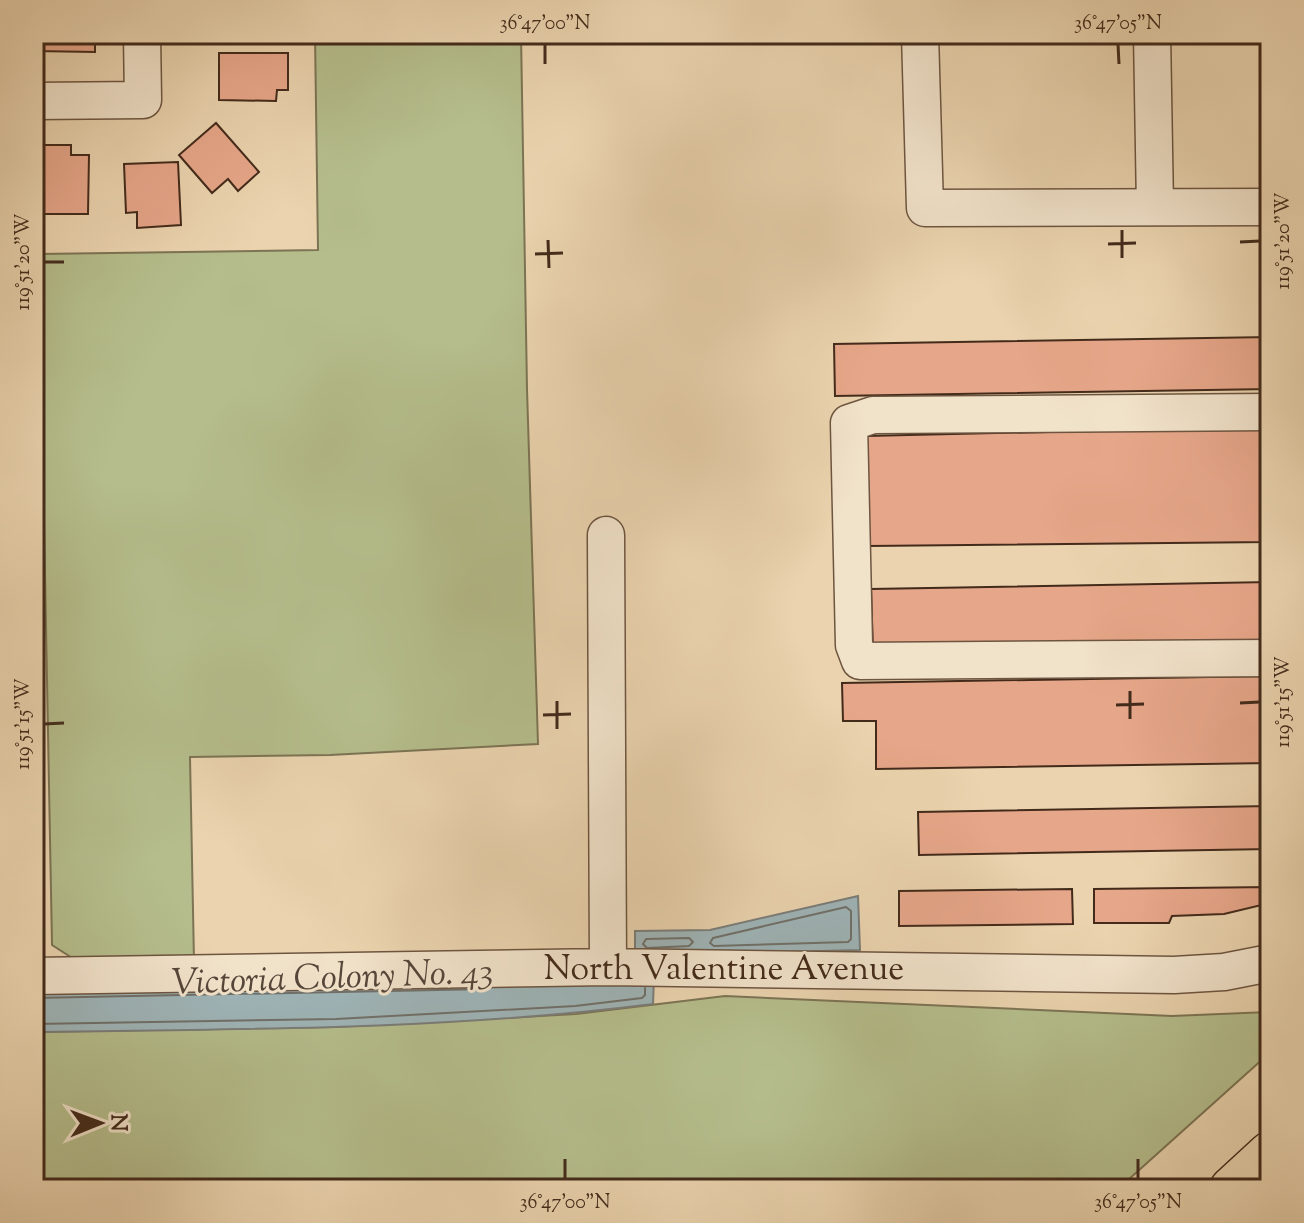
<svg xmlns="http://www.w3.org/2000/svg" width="1304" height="1223" font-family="'Sorts Mill Goudy',serif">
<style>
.green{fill:#b5bd8c;stroke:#7c7454;stroke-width:2}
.water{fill:#9eb4b7;stroke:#7a7d79;stroke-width:2}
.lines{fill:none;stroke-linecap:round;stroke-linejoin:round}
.shore{stroke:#707069;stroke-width:2}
.building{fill:#e6a689;stroke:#432b1b;stroke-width:2}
.minor-casing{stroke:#6d5540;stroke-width:39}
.highway-casing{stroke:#432b1b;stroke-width:47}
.minor{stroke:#f1e2ca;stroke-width:36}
.highway{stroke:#ead3ae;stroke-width:44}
.ticks{fill:none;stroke:#432b1b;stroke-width:3}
.labels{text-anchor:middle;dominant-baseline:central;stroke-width:6;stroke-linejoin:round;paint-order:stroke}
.street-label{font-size:34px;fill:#432b1b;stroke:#f1e2ca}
.water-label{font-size:36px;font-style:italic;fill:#55463a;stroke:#f1e2ca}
.neatline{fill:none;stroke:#432b1b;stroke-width:3}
.ticks-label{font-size:20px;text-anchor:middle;fill:#432b1b}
</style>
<rect width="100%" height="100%" fill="#ead3ae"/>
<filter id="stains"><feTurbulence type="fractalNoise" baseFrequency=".0025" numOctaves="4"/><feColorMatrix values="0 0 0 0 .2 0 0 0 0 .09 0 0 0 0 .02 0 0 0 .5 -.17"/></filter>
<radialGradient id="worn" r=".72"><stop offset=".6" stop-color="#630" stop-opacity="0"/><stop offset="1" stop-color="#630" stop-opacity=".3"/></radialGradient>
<path class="green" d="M315,34h206l6,355 11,355 -208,11 -140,2 4,204 -114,2 -28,-18 -13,-691 279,-4z
M725,996l447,20 96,-4 -3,45 -147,132h-1084v-157l302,-5 240,-13z"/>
<path class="water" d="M858,896l2,54 -225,6v-25l75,-1z
M654,978l-1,26c-205,26 -413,25 -619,28v-42z"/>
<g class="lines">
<path class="shore" d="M846,907l5,4v28l-3,3 -134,4 -4,-3 3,-5z
M647,948l-4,-4 3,-5 43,-1 4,4 -4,4 -42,2
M34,998l453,-9
M34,1024l302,-5 239,-13 67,-8 3,-3v-7"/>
</g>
<path class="building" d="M34,34h61v18l-61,-1z
M209,34h76v10h-76z
M219,53h69v37h-11l-1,11 -57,-1z
M216,123l43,49 -21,19 -10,-12 -16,14 -33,-38z
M44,145h27v10h18l-1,59h-45z
M178,162l3,63 -44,3v-16l-11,1 -2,-49z
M1270,337v52l-435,7 -1,-52z
M1270,427v115l-402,4 -3,-110z
M1270,582v62l-397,7 -2,-62z
M1270,676v87l-394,6v-48h-33l-1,-38z
M1270,806v43l-351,6 -1,-43z
M1270,887v16l-46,11 -52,2 -3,7h-75v-34z
M1072,889l1,35 -174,2v-35z"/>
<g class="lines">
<g class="minor-casing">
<path id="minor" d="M920,34l5,174 345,-1
M1152,34l3,173
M34,101l109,-1 -1,-66
M1270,412l-397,3 -24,8 5,222 6,16 410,-3
M606,535l2,432
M34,976l574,-9 566,8 50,-3 46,-9"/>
</g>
<g class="highway-casing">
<path id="highway" d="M1232,1189l38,-35"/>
</g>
<use href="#minor" class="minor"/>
<use href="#highway" class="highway"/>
</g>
<path class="ticks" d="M545,44v20M1118,44l1,20M1122,230v28M548,240l1,28M1240,242l20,-1M1108,244l28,-1M535,254l28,-1M44,262h20M1130,691v28M557,701v28M1240,703l20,-1M1116,705l28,-1M543,715l28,-1M44,724l20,-1M565,1159v20M1138,1159v20"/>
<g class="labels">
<g class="street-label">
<text x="724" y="970">North Valentine Avenue</text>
</g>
<g class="water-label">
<text transform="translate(332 979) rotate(-2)">Victoria Colony No. 43</text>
</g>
</g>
<rect width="1304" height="1223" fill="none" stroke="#ead3ae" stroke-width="88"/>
<g transform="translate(100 1123) rotate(89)" stroke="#f1e2ca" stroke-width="6" paint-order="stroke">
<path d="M0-6L14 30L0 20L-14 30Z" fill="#432b1b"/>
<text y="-12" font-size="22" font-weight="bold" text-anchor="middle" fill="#432b1b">N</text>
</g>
<rect x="44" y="44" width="1216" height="1135" class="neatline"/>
<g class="ticks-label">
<text x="545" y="29">36°47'00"N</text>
<text x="1118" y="29">36°47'05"N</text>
<text transform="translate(1282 241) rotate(-90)" y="7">119°51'20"W</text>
<text transform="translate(22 262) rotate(-90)" y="7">119°51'20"W</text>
<text transform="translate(1282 702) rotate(-90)" y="7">119°51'15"W</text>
<text transform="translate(22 724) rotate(-90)" y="7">119°51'15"W</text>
<text x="565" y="1208">36°47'00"N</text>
<text x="1138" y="1208">36°47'05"N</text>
</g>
<rect width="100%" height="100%" filter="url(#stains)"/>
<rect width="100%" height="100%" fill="url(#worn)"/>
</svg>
